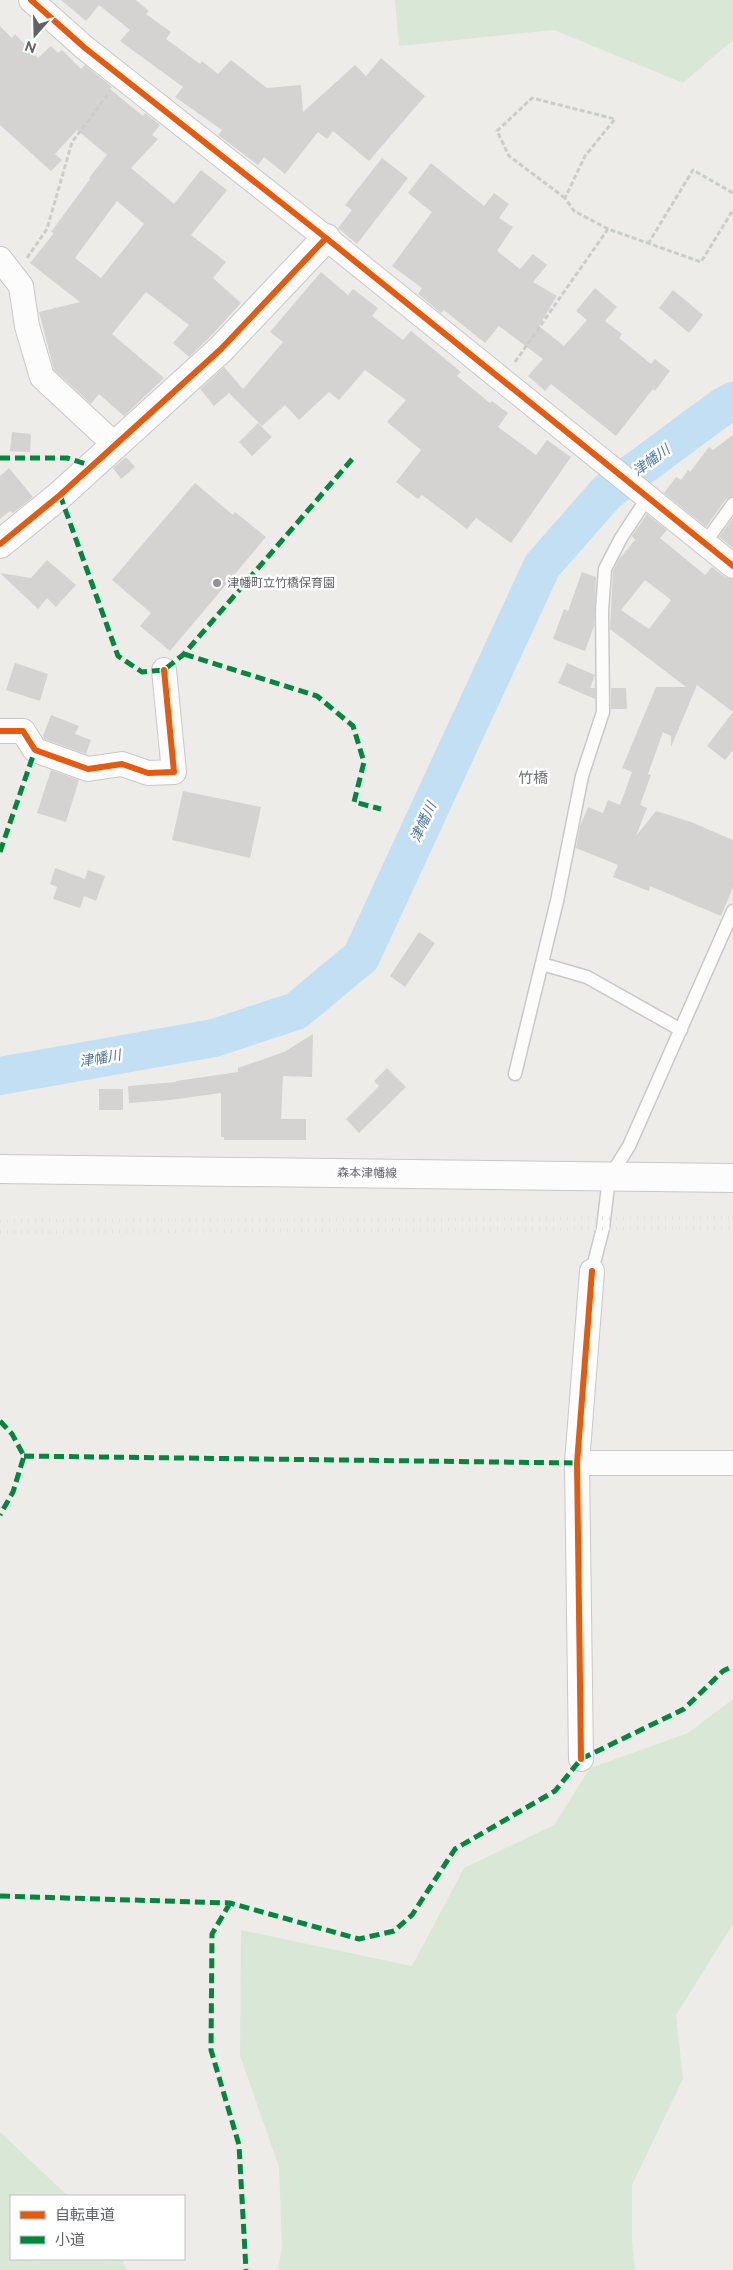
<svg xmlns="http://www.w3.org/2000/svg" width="733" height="2270" font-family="Raleway,'Noto Sans JP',sans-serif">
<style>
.green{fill:#d9e8d6}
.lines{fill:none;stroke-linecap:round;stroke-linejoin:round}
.river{stroke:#c3dff3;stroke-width:38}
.building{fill:#d5d3d2;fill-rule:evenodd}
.lane-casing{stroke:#c8c8c8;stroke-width:15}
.street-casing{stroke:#c8c8c8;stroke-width:26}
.secondary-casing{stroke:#c8c8c8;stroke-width:30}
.path{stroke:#cacecb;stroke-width:3;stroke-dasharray:5 2.5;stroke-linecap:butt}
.lane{stroke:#fcfcfc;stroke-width:12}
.street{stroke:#fcfcfc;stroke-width:24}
.secondary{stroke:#fcfcfc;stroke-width:28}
.rail{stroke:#e3e3e2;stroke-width:4;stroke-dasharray:1 6;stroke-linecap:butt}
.quiet{stroke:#00873e;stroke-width:5;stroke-dasharray:10 5;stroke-linecap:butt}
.cycleway-casing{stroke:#fff;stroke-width:9}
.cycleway{stroke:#e8590c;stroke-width:6}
.poi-dot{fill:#919294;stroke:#fff;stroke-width:2}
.labels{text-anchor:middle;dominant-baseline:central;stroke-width:5;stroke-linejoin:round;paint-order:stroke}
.poi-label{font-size:12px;fill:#5f6266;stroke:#fff;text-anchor:start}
.street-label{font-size:12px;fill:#5f6266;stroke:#fff}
.water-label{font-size:14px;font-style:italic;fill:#4a76a0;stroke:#fff}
.quarter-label{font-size:15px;fill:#707478;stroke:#fff}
</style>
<rect width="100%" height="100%" fill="#eeece9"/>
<path class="green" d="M395,0h338v40l-50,43 -129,-53 -155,16z
M733,1699v225l-57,91 7,64 -51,106v57l3,28h-357l4,-23 -3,-80 -39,-111 1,-126 171,36 52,-98 90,-43 36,-57 98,-35z
M0,2132l68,64h-57v63h111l5,11h-127z"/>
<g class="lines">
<path class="river" d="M0,1076l214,-38 82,-27 65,-54 181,-391 65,-74 115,-85 11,-6"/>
</g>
<path class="building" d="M61,0h75l13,11 -3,3 25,18 -5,7 34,25 2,-3 16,13 13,-14 36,28 34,-3 2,27 52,-47 11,11 15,-18 44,38 -56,65 -36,-30 -6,8 -9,-7 -33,42 -21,-17 -6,8 -40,-30 4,-5 -47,-33 8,-10 -63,-46 10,-11 -31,-25 -13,16z
M0,26l12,12 3,-4 23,24 13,-12 7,7 4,-3 19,19 4,-4 27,22 -2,2 33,27 2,-3 15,12 -8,10 6,4 -27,29 43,36 27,-34 26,20 -36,45 35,27 -13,16 28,25 -33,36 -19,18 -16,-14 16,-18 -43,-33 -34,42 52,44 -40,38 -25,-22 -8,10 -37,-34 -15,-58 41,-10 -50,-39 24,-30 -3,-1 39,-53 -1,-1 18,-23 -30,-25 -22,24 7,6 -11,11 -51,-46zM117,201l27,23 -43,54 -26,-20z
M382,158l26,20 -51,66 -19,-16 14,-18 -7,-5z
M431,163l53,43 10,-13 15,11 -10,14 14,9 -16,24 23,18 13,-15 14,11 -14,17 24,14 -18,30 25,20 23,-26 -11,-9 19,-23 22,19 -12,14 17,13 -3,4 32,26 4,-5 15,12 -15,20 -2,-2 -37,47 -65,-52 -6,7 -17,-15 15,-17 -44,-33 -14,17 -41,-33 -3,3 -23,-19 4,-6 -30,-22 40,-54 -24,-19z
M321,272l27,23 5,-6 25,19 -6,8 31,24 8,-9 50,41 -4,4 33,27 2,-2 16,12 -10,14 38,28 11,-15 24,17 -60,86 -35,-25 -9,11 -45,-34 -4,4 -22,-17 25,-32 -34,-28 19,-22 -41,-30 -26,30 -10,-8 -30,28 -14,-15 -23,21 -33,-33 -15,13 -14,-17 24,-22 19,22 40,-47 -13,-10z
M673,290l30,25 -14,18 -30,-25z
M258,423l14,14 -20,19 -13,-14z
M12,432l19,2 -1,18 -20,-1z
M733,435v61l-7,3 -20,28 -42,-34 12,-16 5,3 7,-10 2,2 19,-25 4,3z
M126,457l9,10 -14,12 -8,-11z
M9,468l24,29 -20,16 -3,-2 -10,8v-43z
M195,483l38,32 2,-3 31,25 -96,114 -30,-25 11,-13 -39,-33z
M647,514l20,16 -7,8 45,37 7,-8 13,10 8,2v171l-8,10 -18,-14 26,-34 -36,-27 -26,62v-11l-8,-4 -15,42 3,1 -11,30 7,3 -11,28 20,-25 35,11 42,18v47l-12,29 -71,-30 -1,5 -36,-14 5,-12 -42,-17 4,-22 8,-19 15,6 5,-13 12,5 12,-33 -10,-4 34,-81h30l-76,-58 3,-58 6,-12 16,-19 -3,-4zM645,580l26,20 -22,29 -28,-19z
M733,518v30l-14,-11z
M47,560l29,25 -20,22 -9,-9 -9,11 -38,-36 31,5z
M582,572l14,5 -2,49 -9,25 -32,-12 11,-30 4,2z
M15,663l33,11 -8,27 -34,-11z
M567,663l28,12 -5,13h5v11l-37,-16z
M611,688h15l1,21h-16z
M51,715l28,11 -4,8 16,6 -5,14 -42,-15 -1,-3z
M51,770l28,10 -13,42 -29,-9z
M183,791l78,16 -11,51 -78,-18z
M55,868l30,11 3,-9 17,6 -9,25 -12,-5 -4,12 -27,-9 4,-12 -7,-3z
M419,932l16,11 -30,44 -15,-11z
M313,1034l-1,43 -29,-1 -2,43h25v21h-82v-3h-3v-44l-51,7 -41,3 -1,-17 48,-4v-1l62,-9v-4l46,-16z
M387,1068l19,19 -47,46 -13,-14 33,-33 -5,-5z
M99,1089h24v21h-24z"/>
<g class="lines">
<g class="lane-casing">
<path id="lane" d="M705,543l28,-39
M542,964l45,13 94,53
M515,1074l42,-173 25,-125 21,-64 -1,-101 3,-42 16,-31 27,-41
M592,1271l11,-43 6,-50 20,-32 104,-235"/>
</g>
<g class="street-casing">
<path id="street" d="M31,0l54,48 241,190 407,328
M0,259l21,27 6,40 15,51 73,68
M0,731h23l12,19 53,19 34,-5 26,9 26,-1 -10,-102
M577,1463h156
M581,1759l-4,-296 15,-192"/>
</g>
<g class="secondary-casing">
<path id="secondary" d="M0,544l60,-49 161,-146 105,-111
M0,1169l733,9"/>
</g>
<path class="path" d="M565,198l-56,-42 -12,-25 35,-33 83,21 -30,37 -20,42 9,13 34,18
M648,244l45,-74 40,23
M27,258l20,-29 25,-87 36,-48
M515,362l93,-133 93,33 32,-52"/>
<use href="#lane" class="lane"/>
<use href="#street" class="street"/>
<use href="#secondary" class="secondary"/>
<path class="rail" d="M0,1221l733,-3
M0,1232l733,-4"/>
<path class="quiet" d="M0,458h67l25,8
M60,495l58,161 24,16 22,-2 20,-16 170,-197
M184,654l133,42 36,30 11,36 -10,40 27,7
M0,852l35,-102
M0,1421l12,13 12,22 -11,36 -13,23
M24,1456l553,7
M0,1896l230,7 129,36 35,-8 18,-16 43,-66 100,-58 26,-32 103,-50 39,-38 10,-5
M230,1903l-18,31 -1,116 28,95 7,125"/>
<g class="cycleway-casing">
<path id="cycleway" d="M31,0l54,48 241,190 407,328
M0,544l60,-49 161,-146 105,-111
M0,731h23l12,19 53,19 34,-5 26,9 26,-1 -10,-102
M581,1759l-4,-296 15,-192"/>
</g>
<use href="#cycleway" class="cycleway"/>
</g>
<circle class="poi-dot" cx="217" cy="583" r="5"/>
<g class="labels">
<g class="poi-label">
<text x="227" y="583">津幡町立竹橋保育園</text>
</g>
<g class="street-label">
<text transform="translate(367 1173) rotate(1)">森本津幡線</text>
</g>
<g class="water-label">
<text transform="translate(651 460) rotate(-36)">津幡川</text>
<text transform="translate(423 822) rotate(-65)">津幡川</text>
<text transform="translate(100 1058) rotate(-10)">津幡川</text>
</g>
<g class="quarter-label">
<text x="533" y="778">竹橋</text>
</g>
</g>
<rect x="10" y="2195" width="175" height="65" fill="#ffffff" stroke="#bfc0c2"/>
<rect x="20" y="2211" width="25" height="8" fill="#e8590c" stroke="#bfc0c2"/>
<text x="55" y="2220" font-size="15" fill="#5f6266">自転車道</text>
<rect x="20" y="2236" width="25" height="8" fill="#00873e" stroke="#bfc0c2"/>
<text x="55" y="2245" font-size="15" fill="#5f6266">小道</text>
<g transform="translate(35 35) rotate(200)" stroke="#ffffff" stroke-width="4" paint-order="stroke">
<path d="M0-4L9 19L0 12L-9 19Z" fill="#5f6266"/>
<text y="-8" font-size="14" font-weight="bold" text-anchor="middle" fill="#5f6266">N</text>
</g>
</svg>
